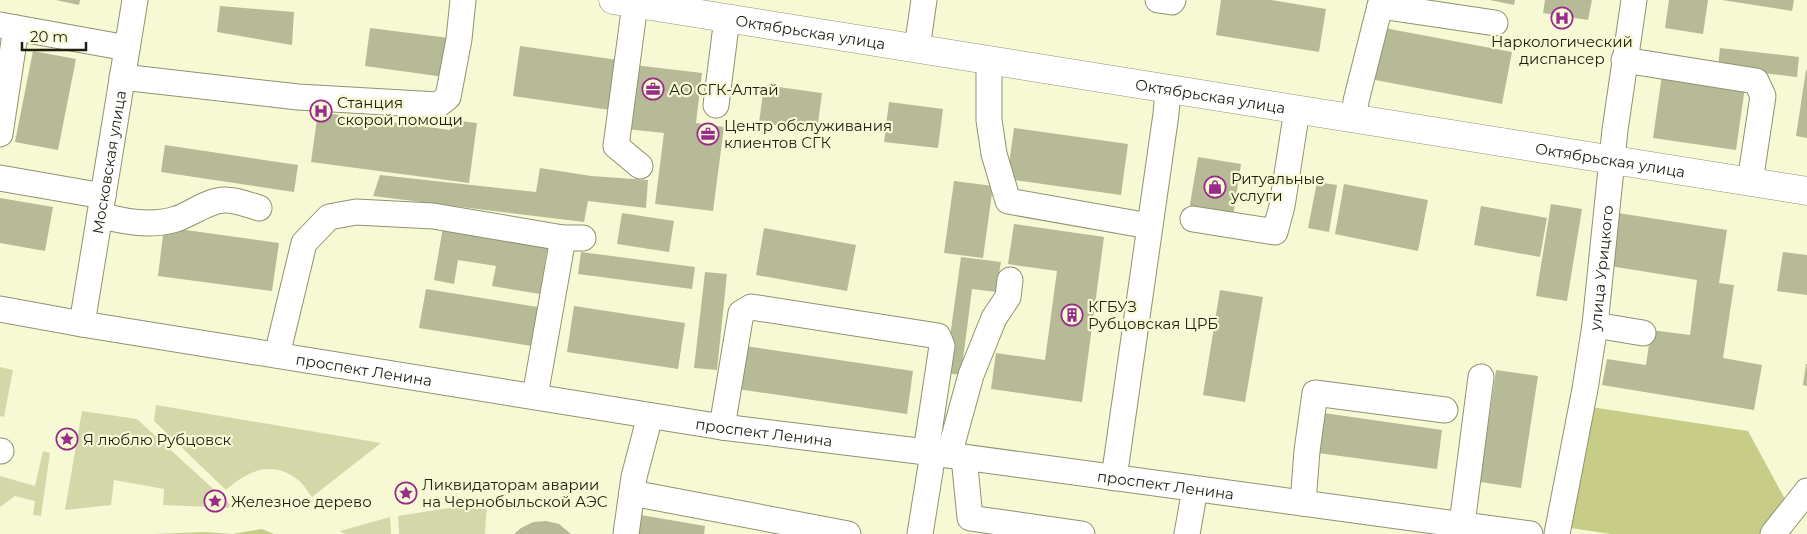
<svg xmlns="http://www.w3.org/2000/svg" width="1807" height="534" font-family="Montserrat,sans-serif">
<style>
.green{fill:#d4d8a9}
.forest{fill:#c7cc87}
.building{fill:#b7ba96}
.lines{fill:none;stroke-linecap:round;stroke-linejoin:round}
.minor-casing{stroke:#909270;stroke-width:27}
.major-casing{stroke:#909270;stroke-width:29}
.minor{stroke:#fff;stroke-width:25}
.major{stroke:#fff;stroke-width:28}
.labels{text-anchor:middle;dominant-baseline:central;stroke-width:4.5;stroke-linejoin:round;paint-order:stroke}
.street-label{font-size:15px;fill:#1e1f11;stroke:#f6f9d4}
.poi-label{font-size:15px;fill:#1e1f11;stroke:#f6f9d4;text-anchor:start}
</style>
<rect width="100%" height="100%" fill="#f6f9d4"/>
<path class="green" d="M0,367l13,3 -9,47 -4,-1z
M156,405l225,38 -69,54c-5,-6 -9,-14 -15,-18 -26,-19 -50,-8 -71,11l-72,-69z
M82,411l55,8 97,89 -71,-3 1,-16 -50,-9 -3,25 -46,5z
M43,451l7,2 -9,63 -8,-1 2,-14 -20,-5 -15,11v-31l35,10z
M487,502l-2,32h-86l-1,-18z
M390,517l1,17h-46l-5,-3z"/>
<path class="forest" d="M1578,405l170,26 44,81 -1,22h-180l-54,-8z
M262,529l12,5h-120l51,-2 27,2z"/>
<path class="building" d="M56,0h24l-1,5z
M1221,0h50l55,9 -7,43 -103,-17z
M1490,0h25l-1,5z
M1545,0h47l-4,20 -45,-7z
M1669,0h39l-5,34 -38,-6z
M1722,0h72l-2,11z
M220,6l74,6 -2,33 -75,-13z
M1379,27l133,25 -10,52 -132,-25z
M370,28l79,10 -5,39 -79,-11z
M520,46l98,14 -8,50 -97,-14z
M1720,48l79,9 -2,20 -79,-9z
M33,51l43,8 -18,91 -43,-8z
M634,65l68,8 -6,50 28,4 -11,84 -58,-7 9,-71 -38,-4z
M1806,70h1v68l-11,-2z
M1662,75l83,12 -9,63 -83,-12z
M764,85l58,8 -5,38 -58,-8z
M889,102l54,7 -5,39 -54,-6z
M318,112l132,18 1,-10 26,3 -8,60 -158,-21z
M1014,128l114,16 -7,51 -114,-16z
M165,145l133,20 -4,27 -133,-20z
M1198,157l43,7 -8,53 -44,-7z
M540,168l51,8 57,4 -2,28 -58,-7 -4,21 -211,-26 7,-21 156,17z
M954,181l39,5 -10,72 -39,-5z
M1317,182l20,3 -8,47 -21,-4z
M1344,184l84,16 -10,51 -83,-17z
M0,198l53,9 -8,44 -45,-8z
M1551,204l31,5 -15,92 -31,-5z
M1481,206l66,12 -7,39 -66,-12z
M622,213l52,8 -5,31 -52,-8z
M1618,213l109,17 -8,53 15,2 -11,73 39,7 -8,45 -152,-25 5,-26 39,6 5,-35 39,5 7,-55 -87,-14z
M1014,224l90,13 -22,165 -91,-13 5,-36 49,7 12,-89 -49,-7z
M164,227l115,16 -7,48 -114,-15z
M443,227l105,17 -8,50 -48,-8 4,-20 -38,-6 -4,24 -20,-4z
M764,228l92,17 -9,46 -91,-16z
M581,252l114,15 -3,22 -114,-15z
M1783,252l24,3v40l-30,-4z
M961,257l40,5 -2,11 8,1 -3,19 -32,-4 -11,86 -16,-2z
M705,272l22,2 -10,96 -23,-2z
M426,289l112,18 -6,39 -113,-18z
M1220,290l43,7 -18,105 -42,-7z
M574,306l111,17 -7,46 -111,-17z
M738,345l175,26 -6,43 -176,-26z
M1806,364h1v22l-4,-1z
M1496,370l42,6 -17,112 -41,-6z
M1324,413l118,17 -5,39 -119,-16z
M641,515l64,11 -1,8h-66z
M546,521l13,3 12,10h-57l7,-6 12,-6z"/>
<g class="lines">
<g class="minor-casing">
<g id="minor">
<path d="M1158,0l14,2 1,-2"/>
<path d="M635,4l-19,142 24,20"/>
<path d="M1380,6l115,17"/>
<path d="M0,25l127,23"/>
<path d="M917,48l7,-48"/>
<path d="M989,60v60l5,34 14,47 141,25"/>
<path d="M1624,60l132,21 7,15 -13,86"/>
<path d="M122,77l176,20 140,8 10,-8 11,-58 4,-39"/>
<path d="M716,105l11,-87"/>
<path d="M1354,119l2,-18 24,-95 3,-6"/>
<path d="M0,134l16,-106"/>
<path d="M0,178l103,18"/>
<path d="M100,215c24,7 51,12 76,4 14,-4 34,-20 50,-19 10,0 23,5 33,8"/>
<path d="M1193,219l82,13 7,-26 15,-96"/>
<path id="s1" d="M0,309l82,15 640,103 204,25 604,82"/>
<path id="s2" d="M82,324l53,-324"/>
<path d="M1595,325l48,8"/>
<path d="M277,355l27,-112 25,-26 27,-5 77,4 130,22h20"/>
<path d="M535,396l28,-158"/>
<path d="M722,427l19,-114 10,-6 187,29 4,10 -16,106"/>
<path d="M0,451h1"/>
<path d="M949,455l22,-80 23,-57 14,-21 2,-17"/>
<path d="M964,457l6,61 112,16"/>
<path d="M1114,478l52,-364 2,-25"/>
<path d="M632,493l216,41"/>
<path d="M1303,503l4,-52 8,-58 130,17"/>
<path d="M1462,524l19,-147"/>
<path d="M626,534l8,-57 16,-61"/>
<path d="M920,534l13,-81"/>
<path d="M1187,534l8,-45"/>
<path id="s3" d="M1557,534l28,-145 10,-64 20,-195 19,-130"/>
<path d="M1773,534l34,-43"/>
</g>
</g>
<g class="major-casing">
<g id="major">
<path id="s4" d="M613,0l1194,191"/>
</g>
</g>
<use href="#minor" class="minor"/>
<use href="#major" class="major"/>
</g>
<defs>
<g id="hospital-ring" transform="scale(1.125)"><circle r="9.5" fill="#f6f9d4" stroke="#992b8b" stroke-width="1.5"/><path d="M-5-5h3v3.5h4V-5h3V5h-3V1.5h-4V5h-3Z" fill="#992b8b"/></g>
<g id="office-ring" transform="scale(1.125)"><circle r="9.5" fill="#f6f9d4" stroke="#992b8b" stroke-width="1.5"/><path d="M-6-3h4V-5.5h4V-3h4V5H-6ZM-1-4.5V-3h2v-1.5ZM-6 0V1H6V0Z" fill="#992b8b"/></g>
<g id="shop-ring" transform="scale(1.125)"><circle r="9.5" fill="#f6f9d4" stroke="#992b8b" stroke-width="1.5"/><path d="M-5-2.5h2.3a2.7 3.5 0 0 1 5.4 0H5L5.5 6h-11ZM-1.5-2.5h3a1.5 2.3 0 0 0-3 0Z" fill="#992b8b"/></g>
<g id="building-ring" transform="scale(1.125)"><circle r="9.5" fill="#f6f9d4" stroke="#992b8b" stroke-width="1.5"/><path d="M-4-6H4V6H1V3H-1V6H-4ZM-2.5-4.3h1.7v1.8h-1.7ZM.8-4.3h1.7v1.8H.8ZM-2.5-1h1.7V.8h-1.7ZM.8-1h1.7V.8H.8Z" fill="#992b8b"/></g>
<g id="sight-ring" transform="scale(1.125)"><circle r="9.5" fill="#f6f9d4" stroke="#992b8b" stroke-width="1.5"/><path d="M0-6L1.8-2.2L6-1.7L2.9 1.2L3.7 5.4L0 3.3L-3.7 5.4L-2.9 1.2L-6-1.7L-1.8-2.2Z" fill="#992b8b"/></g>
</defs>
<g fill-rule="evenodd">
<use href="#hospital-ring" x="1562" y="18"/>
<use href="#office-ring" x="653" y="89"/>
<use href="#hospital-ring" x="321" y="111"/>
<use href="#office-ring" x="708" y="134"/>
<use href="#shop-ring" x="1215" y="187"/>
<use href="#building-ring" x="1072" y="315"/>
<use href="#sight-ring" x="67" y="439"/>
<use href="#sight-ring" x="406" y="493"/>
<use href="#sight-ring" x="215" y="501"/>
</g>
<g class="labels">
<g class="street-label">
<text stroke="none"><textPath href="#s4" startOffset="200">Октябрьская улица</textPath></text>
<text stroke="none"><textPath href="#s4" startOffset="605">Октябрьская улица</textPath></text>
<text stroke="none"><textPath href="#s4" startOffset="1010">Октябрьская улица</textPath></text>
<text stroke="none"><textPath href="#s2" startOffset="164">Московская улица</textPath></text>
<text stroke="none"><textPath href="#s3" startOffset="270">улица Урицкого</textPath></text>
<text stroke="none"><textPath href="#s1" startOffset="369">проспект Ленина</textPath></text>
<text stroke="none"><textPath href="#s1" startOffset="774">проспект Ленина</textPath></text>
<text stroke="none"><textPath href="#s1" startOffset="1179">проспект Ленина</textPath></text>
</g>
<g class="poi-label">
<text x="1562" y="41" text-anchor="middle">Наркологический<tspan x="1562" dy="17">диспансер</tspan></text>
<text x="669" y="89">АО СГК-Алтай</text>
<text x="337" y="102">Станция<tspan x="337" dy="17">скорой помощи</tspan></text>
<text x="724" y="125">Центр обслуживания<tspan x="724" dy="17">клиентов СГК</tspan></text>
<text x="1231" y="178">Ритуальные<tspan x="1231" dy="17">услуги</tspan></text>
<text x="1088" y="306">КГБУЗ<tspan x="1088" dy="17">Рубцовская ЦРБ</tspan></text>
<text x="83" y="439">Я люблю Рубцовск</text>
<text x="422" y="484">Ликвидаторам аварии<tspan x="422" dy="17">на Чернобыльской АЭС</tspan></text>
<text x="231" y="501">Железное дерево</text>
</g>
</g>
<path d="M22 42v8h64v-8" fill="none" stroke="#1e1f11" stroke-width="2.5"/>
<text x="30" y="42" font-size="15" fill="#1e1f11" stroke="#f6f9d4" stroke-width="4" paint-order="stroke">20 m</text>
</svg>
